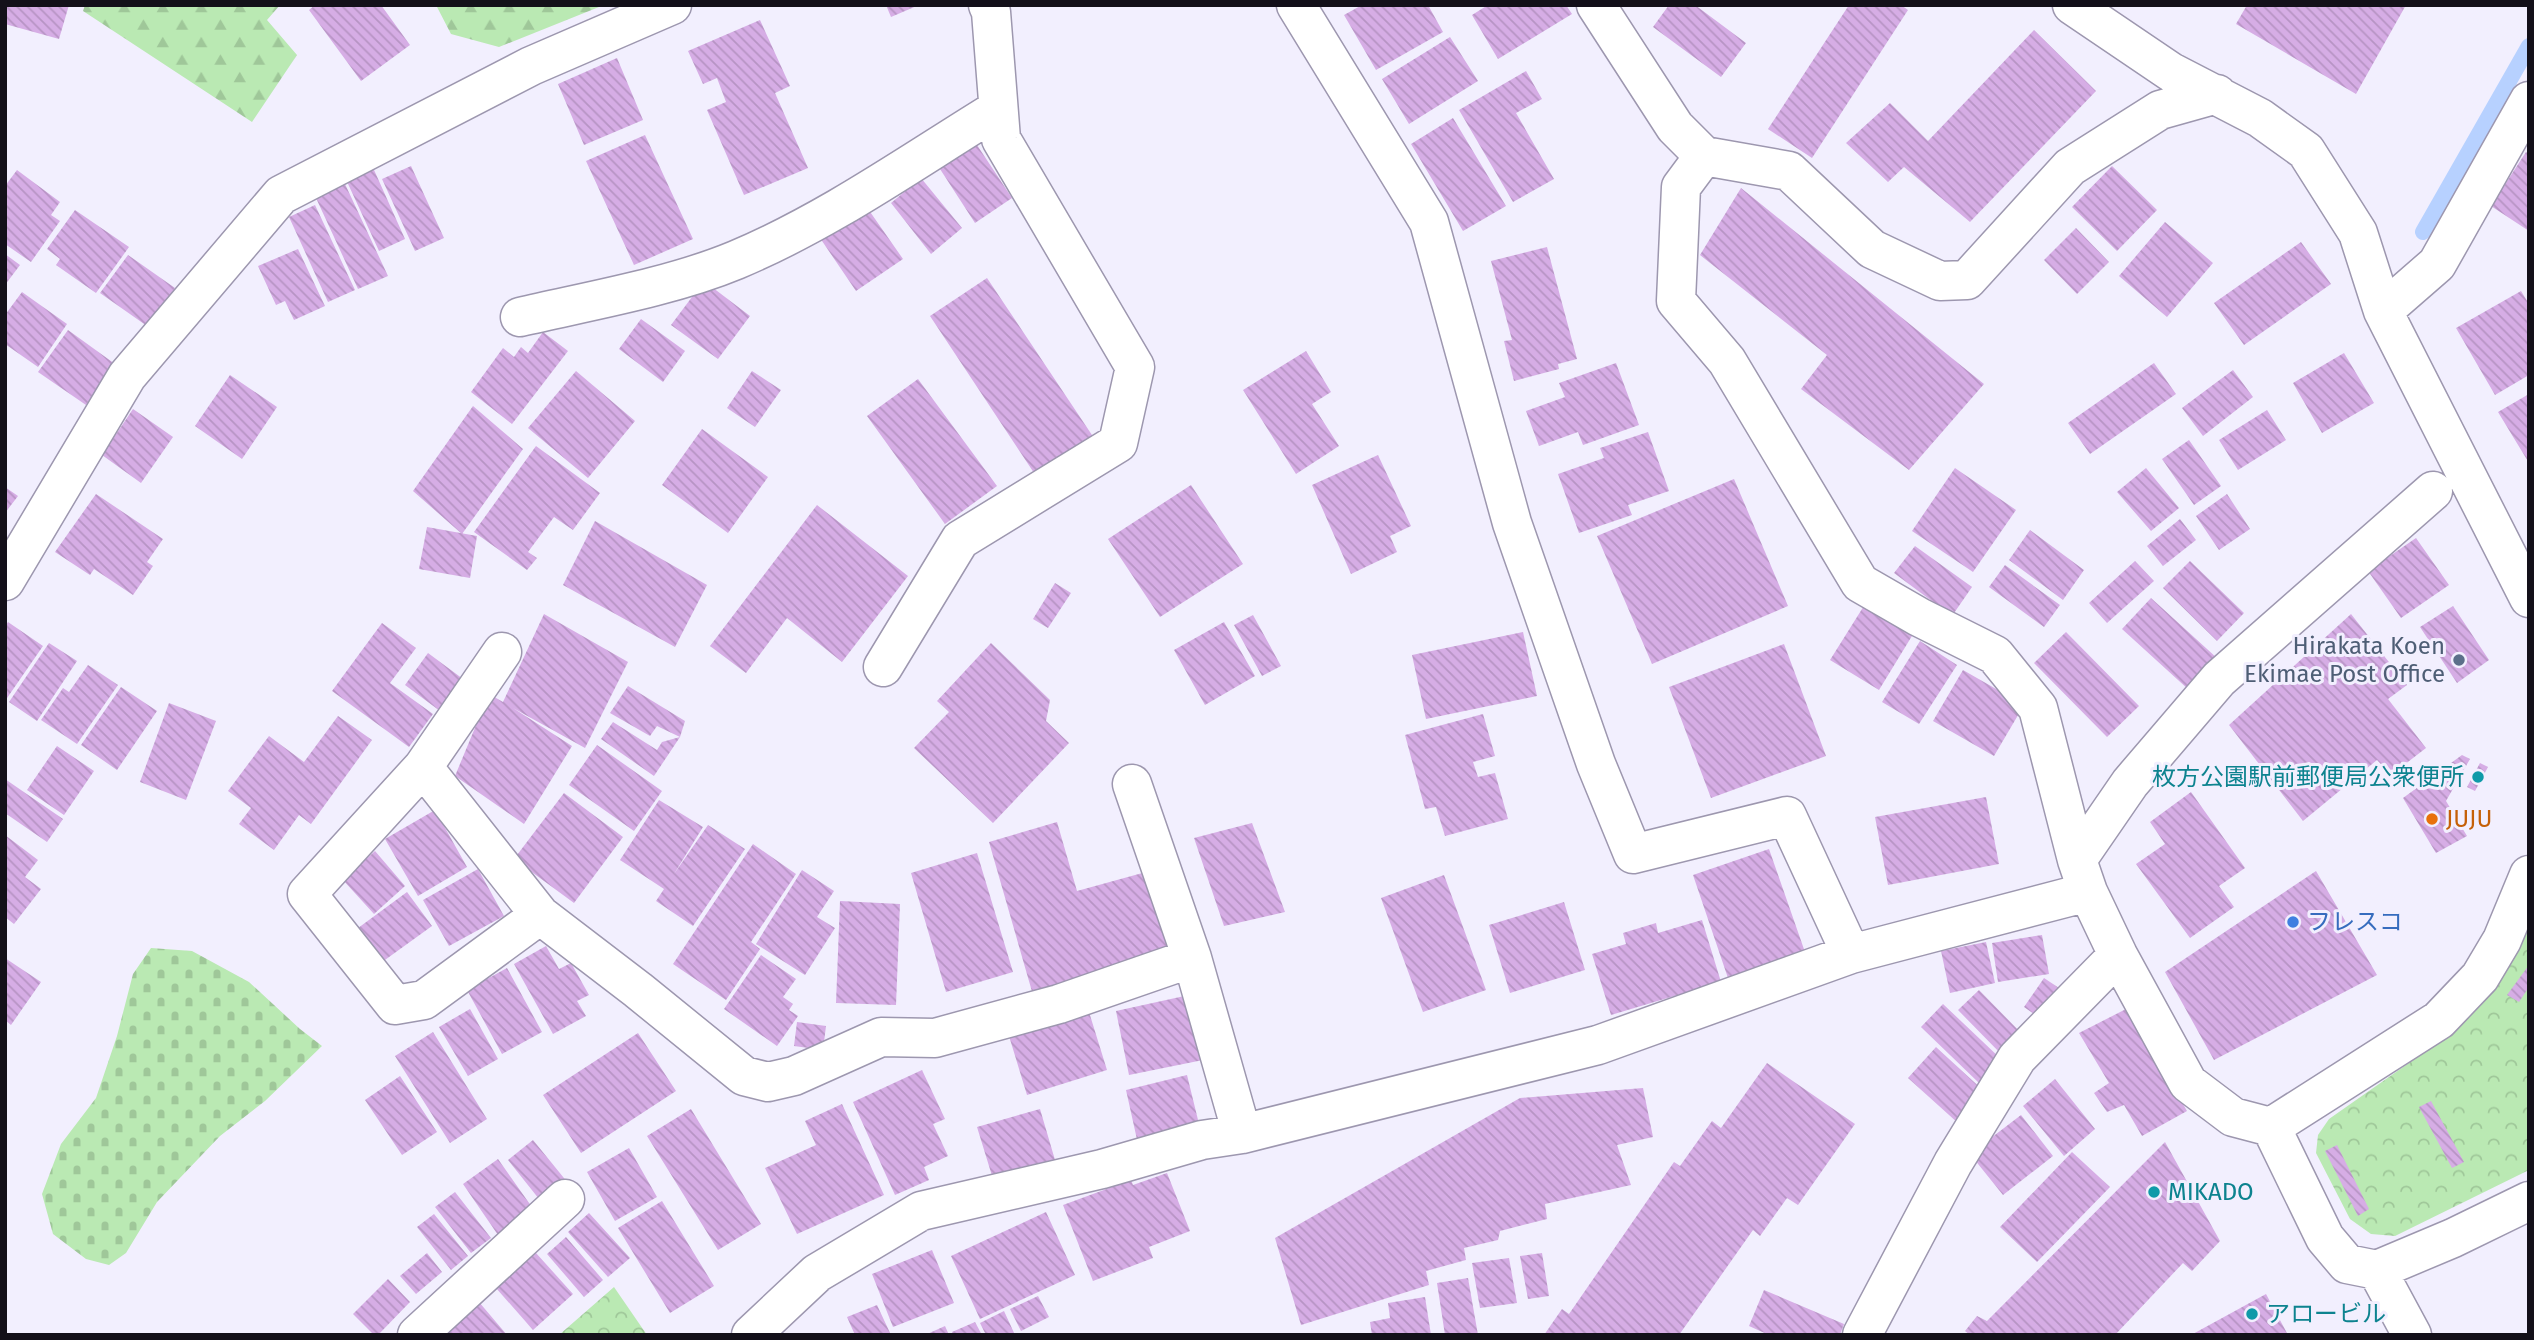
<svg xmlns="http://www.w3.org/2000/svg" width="2534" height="1340" font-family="'Fira Sans','Noto Sans JP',sans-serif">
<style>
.forest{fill:url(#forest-firs)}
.cemetery{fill:url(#cemetery-stones)}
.park{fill:url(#park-crowns)}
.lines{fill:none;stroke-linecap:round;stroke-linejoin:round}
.stream{stroke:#b7d1ff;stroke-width:16}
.building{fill:url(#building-back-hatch)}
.minor-casing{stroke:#9d97af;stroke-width:41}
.minor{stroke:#fff;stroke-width:38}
.service-dot{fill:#5c6f8a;stroke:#f2effe;stroke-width:2.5}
.culture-dot{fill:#0f9aa8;stroke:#f2effe;stroke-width:2.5}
.food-dot{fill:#e8710a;stroke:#f2effe;stroke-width:2.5}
.shop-dot{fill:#3f7fe0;stroke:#f2effe;stroke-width:2.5}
.labels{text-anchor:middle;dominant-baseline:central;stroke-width:6;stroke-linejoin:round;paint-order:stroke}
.service-label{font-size:24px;fill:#4e5e75;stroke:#f2effe;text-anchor:end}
.culture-label{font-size:24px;fill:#0d838f;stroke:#f2effe;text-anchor:start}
.food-label{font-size:24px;fill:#c56008;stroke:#f2effe;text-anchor:start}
.shop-label{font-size:24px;fill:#366cbe;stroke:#f2effe;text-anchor:start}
</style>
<defs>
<pattern id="forest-firs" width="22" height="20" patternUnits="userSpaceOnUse" patternTransform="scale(1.75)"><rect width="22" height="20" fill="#bae9b3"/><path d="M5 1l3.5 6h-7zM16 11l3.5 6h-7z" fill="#9fc799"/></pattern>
<pattern id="cemetery-stones" width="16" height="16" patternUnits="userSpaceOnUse" patternTransform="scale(1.75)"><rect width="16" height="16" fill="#bae9b3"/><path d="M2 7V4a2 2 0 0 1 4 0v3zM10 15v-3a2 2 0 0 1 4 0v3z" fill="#9fc799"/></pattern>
<pattern id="park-crowns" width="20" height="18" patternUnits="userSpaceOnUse" patternTransform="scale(1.75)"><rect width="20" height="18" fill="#bae9b3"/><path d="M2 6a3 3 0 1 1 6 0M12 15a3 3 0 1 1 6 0" fill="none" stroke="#9fc799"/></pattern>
<pattern id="building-back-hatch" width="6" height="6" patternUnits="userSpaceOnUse" patternTransform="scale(1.75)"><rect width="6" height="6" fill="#d6ade5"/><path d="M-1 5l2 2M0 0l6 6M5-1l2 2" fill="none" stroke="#b794c4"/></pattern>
</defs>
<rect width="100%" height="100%" fill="#f2effe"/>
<path class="forest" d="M85,5h195l-13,15 30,35 -45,67 -169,-111z
M436,5h168l-105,42 -48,-13z"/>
<path class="cemetery" d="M151,948l41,3 57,31 51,47 22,17 -57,55 -45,35 -63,66 -31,51 -17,12 -23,-6 -33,-25 -11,-40 19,-50 35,-46 21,-62 16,-62z"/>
<path class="park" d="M2529,922v248l-134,66 -24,-2 -21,-15 -34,-66 2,-18 11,-16 127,-89 27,-27 30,-47z
M614,1287l33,48h-88z"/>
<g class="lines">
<path class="stream" d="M2423,232l106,-186"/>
</g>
<path class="building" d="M5,5h64l-10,34 -54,-15z
M315,5h66l29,40 -49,36 -52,-71z
M886,5h33l-28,12z
M1362,5h66l15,27 -67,38 -32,-55z
M1488,5h78l6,9 -74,45 -26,-44z
M1669,5h26l51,38 -25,34 -68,-50z
M1849,5h52l7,5 -96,148 -44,-29z
M2247,5h159l-50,89 -120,-70z
M760,20l30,66 -15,7 33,75 -64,27 -37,-85 19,-8 -9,-24 -14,6 -15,-33z
M2034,30l62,61 -126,131 -66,-55 -16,15 -42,-39 44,-40 38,38z
M1450,37l28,44 -69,43 -27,-45z
M617,58l26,62 -59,25 -26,-61z
M1526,71l16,28 -26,14 38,66 -41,23 -54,-92z
M1453,118l53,88 -43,25 -52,-87z
M645,135l48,104 -59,26 -48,-104z
M977,145l35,53 -37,25 -35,-54z
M2526,152l3,2v77l-38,-25z
M370,161l35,78 -26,12 -36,-78z
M411,166l33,72 -29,13 -33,-72z
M2112,166l45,44 -40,41 -45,-44z
M17,170l43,32 -9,13 9,6 -29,41 -26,-18v-58z
M921,178l41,50 -31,26 -40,-51z
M345,184l43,92 -30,13 -42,-91z
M1741,188l243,196 -75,86 -108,-81 26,-34 -127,-100z
M315,205l40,85 -27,12 -39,-85z
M866,206l37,53 -47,32 -36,-53z
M75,210l54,37 -33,46 -40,-28 4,-6 -13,-10z
M2165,222l48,41 -46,54 -48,-41z
M2076,228l33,34 -32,32 -33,-34z
M2301,242l30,42 -87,61 -30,-42z
M1547,247l30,112 -19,5 1,5 -45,12 -10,-40 8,-1 -21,-79z
M298,249l27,57 -31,14 -9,-19 -9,4 -18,-39z
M5,254l15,11 -15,20z
M128,255l47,33 -28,38 -47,-33z
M987,278l111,166 -58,38 -110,-166z
M704,281l46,35 -32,43 -47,-34z
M2521,291l8,13v71l-34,20 -39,-67z
M22,292l45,32 -29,43 -33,-23v-29z
M641,319l44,32 -22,31 -44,-33z
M68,330l47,34 -29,41 -48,-33z
M543,332l25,19 -56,73 -41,-32 32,-44 11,9 7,-10 7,6z
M1306,351l25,41 -19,12 27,42 -43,28 -53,-84z
M2344,353l30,50 -52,30 -29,-50z
M1616,363l23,62 -56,20 -5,-13 -39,14 -13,-35 39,-14 -6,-14z
M2154,363l22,31 -86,60 -22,-31z
M2233,370l20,27 -50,39 -21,-28z
M576,371l59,50 -47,57 -60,-50z
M752,371l29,19 -26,37 -28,-19z
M230,375l47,32 -35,52 -47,-33z
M918,379l79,107 -52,38 -78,-108z
M2529,394v69l-31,-51z
M473,406l50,43 -61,85 -49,-43z
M133,409l40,28 -32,46 -39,-28z
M2267,410l19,30 -48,30 -19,-30z
M702,429l66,48 -40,56 -66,-48z
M1648,432l21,59 -41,14 4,10 -53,18 -21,-59 46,-16 -4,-10z
M2189,440l32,46 -27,19 -32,-46z
M536,446l64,47 -27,37 -19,-13 -26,35 9,6 -10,12 -53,-38z
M1378,455l33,71 -21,10 7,16 -46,22 -39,-89z
M1955,468l61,42 -43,62 -61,-41z
M2146,468l33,40 -28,23 -34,-39z
M1734,479l54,127 -136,58 -55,-128z
M1191,485l52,79 -83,53 -52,-78z
M5,487l13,9 -13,17z
M96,494l67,45 -16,23 6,4 -20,29 -39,-26 -4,6 -35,-23z
M2227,494l23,35 -31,21 -23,-34z
M817,505l91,71 -66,86 -55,-44 -41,55 -36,-27z
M2180,519l16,21 -33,26 -16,-20z
M595,521l112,64 -32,62 -112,-62z
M427,527l50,9 -7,42 -51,-9z
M2030,530l54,40 -21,30 -54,-40z
M2416,538l33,47 -48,33 -33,-47z
M1915,546l57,41 -20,29 -58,-43z
M2135,561l19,20 -47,42 -18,-20z
M2190,561l54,52 -27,28 -54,-53z
M2005,565l55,40 -16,22 -55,-40z
M1055,583l16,10 -23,35 -15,-9z
M2151,598l67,61 -29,31 -67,-61z
M1867,601l48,30 -36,59 -49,-30z
M2453,606l36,54 -32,23 -37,-56z
M544,614l84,48 -43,86 -72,-40 59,38 -48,78 -69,-48 34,-82 14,8z
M2351,614l56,71 -19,14 38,49 -35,27 -14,-15 -74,61 -74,-96z
M1253,615l28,51 -19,10 -28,-51z
M8,622l35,24 -38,55v-74z
M1224,622l31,54 -50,29 -31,-55z
M382,623l34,25 -26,35 43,31 -24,33 -77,-56z
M1523,632l14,64 -111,23 -14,-64z
M2066,632l73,74 -32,31 -73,-74z
M1920,641l37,24 -38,59 -37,-22z
M49,643l28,18 -40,60 -28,-19z
M991,643l59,57 -4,21 23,22 -76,80 -79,-75 35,-36 -12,-11z
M1784,644l42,112 -115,42 -42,-111z
M428,653l35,26 -23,32 -35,-26z
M88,665l30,20 -41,59 -36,-24 22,-32 6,4z
M1963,670l61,35 -30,51 -61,-35z
M628,686l57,35 -5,16 -23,-11 -7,10 -40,-23z
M121,687l36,24 -40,59 -36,-25z
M169,703l47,18 -30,79 -46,-18z
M1483,714l12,42 -22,6 5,15 17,-4 13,46 -63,17 -9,-29 -11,2 -20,-74z
M338,716l34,24 -61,84 -12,-9 -25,35 -35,-26 12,-16 -23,-17 41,-55 35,26z
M613,722l44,28 5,-8 18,-5 -26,39 -53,-37z
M597,745l65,46 -28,40 -65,-46z
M57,746l37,25 -30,44 -37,-25z
M2462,755l8,4 -24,42 21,35 -31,17 -33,-55z
M2480,763l8,4 -13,24 -8,-4z
M5,779l58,40 -16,23 -42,-29z
M2191,792l54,76 -26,18 15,21 -44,31 -54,-74 29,-20 -15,-22z
M564,793l59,44 -49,66 -60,-44z
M1986,797l13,67 -111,21 -13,-68z
M659,800l44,27 -29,47 34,-49 37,24 -52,77 -37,-25 8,-12 -44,-29z
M435,810l32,57 -49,29 -33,-57z
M1057,822l20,69 69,-19 25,84 -138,39 -44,-153z
M1252,823l33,89 -61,14 -30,-88z
M5,835l33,25 -13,17 16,12 -27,35 -9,-7z
M753,844l43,30 -45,68 9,7 -34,51 -53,-36z
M1769,849l37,106 -77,26 -36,-106z
M375,851l30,35 -31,28 -31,-34z
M977,853l36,119 -67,20 -35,-119z
M478,869l26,47 -55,30 -26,-46z
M802,870l32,21 -17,26 18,11 -30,47 -49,-31z
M2316,871l61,104 -163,85 -49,-88z
M1444,875l42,115 -63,22 -42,-114z
M407,892l25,34 -54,39 -24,-34z
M840,901l60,3 -4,101 -60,-2z
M1564,902l21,68 -75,23 -21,-68z
M1702,920l19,62 -110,33 -19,-61 34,-10 -3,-11 33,-10 2,10z
M2042,935l7,39 -51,8 -6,-39z
M1986,942l9,41 -45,10 -9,-42z
M546,946l13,23 12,-6 18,32 -12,6 9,15 -33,18 -39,-70z
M761,955l35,24 -13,18 10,7 -4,6 9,6 -21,30 -53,-37z
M5,958l36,24 -30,43 -6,-5z
M2529,965v22l-10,15 -12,-7z
M507,968l35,64 -40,22 -35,-64z
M2044,978l24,16 -20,30 -24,-17z
M1979,990l46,47 -21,20 -46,-47z
M1189,995l14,65 -74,15 -13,-64z
M1943,1004l58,55 -22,24 -58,-56z
M2128,1008l59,103 -45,25 -18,-31 -17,7 -13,-19 15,-10 -30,-50z
M470,1009l28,50 -30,17 -29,-49z
M1089,1012l18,58 -80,25 -18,-59z
M797,1022l29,4 -3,24 -29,-4z
M433,1032l54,87 -37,24 -55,-87z
M638,1033l38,58 -95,62 -38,-58z
M1936,1047l50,46 -27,31 -51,-46z
M1767,1063l88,61 -57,81 -11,-7 -27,38 -7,-6 -74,105h-135l18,-26 7,5 105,-152 6,4 32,-45 9,7z
M922,1070l23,49 -12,5 15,32 -24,11 5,13 -34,15 -42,-93z
M1187,1075l12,49 -61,20 -12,-54z
M400,1076l37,56 -35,23 -37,-55z
M2055,1079l40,50 -31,27 -41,-50z
M1643,1088l10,49 -36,8 14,40 -86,19 2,15 -47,12 -2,9 -34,8 2,12 -40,11 3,14 -128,40 -26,-87 245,-140z
M2431,1101l33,61 -12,6 -33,-61z
M842,1104l42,91 -87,39 -32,-66 51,-23 -11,-24z
M691,1109l70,115 -43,26 -71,-114z
M1040,1109l15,51 -62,19 -16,-52z
M2021,1115l32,41 -50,39 -33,-41z
M533,1140l35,43 -25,21 -35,-44z
M2165,1142l55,99 -28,30 -9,-8 -68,72h-145l-5,-4 12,-15 10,5z
M2337,1145l32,64 -11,7 -33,-65z
M629,1148l28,49 -42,24 -28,-49z
M2072,1152l38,35 -73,75 -37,-35z
M498,1159l36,51 -36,25 -35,-51z
M1167,1173l23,58 -41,16 4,11 -60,23 -30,-76 68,-25 2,5z
M455,1192l36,46 -20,15 -36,-46z
M662,1201l52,85 -44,27 -52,-85z
M1046,1212l29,63 -95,44 -29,-63z
M589,1213l41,45 -22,19 -40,-45z
M434,1214l34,42 -17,14 -34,-43z
M566,1237l37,43 -19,17 -37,-43z
M932,1250l22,53 -61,24 -21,-53z
M427,1253l15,19 -26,22 -16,-18z
M536,1253l37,41 -40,36 -37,-42z
M1542,1253l7,43 -21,3 -8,-43z
M1509,1258l8,45 -37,5 -8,-45z
M1468,1278l10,57h-33l-8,-52z
M388,1279l22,23 -32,33h-4l-21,-21z
M1764,1290l80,34 -4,11h-71l-20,-9z
M2266,1294l22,41h-97z
M1038,1296l11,21 -28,14 -11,-22z
M1425,1297l6,38h-59l-2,-13 20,-4 -2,-15z
M479,1302l28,33h-66z
M877,1305l14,30h-36l-8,-18z
M1004,1311l11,24h-29l-6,-12z
M975,1322l7,13h-29l-1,-3z
M945,1326l4,9h-24z"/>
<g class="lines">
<g class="minor-casing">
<path id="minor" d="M1296,5l133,217 83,301 84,241 37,90 154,-38 64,138 237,-62 30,63 70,128 45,34 38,10
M1596,5l79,122 29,29 85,15 83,78 68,32 27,-1 103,-113 90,-57 57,-16
M2072,5l99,67 89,46 46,33 52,82 25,78 146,287
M1704,156l-23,31 -5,114 51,60 133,222 59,34 76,38 43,53 39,152 11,32
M2383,311l54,-47 92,-163
M520,317c69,-16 151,-30 216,-57 93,-39 177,-99 262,-151
M5,581l122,-205 154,-181 250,-129 141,-61
M502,652l-79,115 117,148 98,75 106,86 24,6 26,-6 87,-39 54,1 124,-34 133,-46
M883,667l77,-127 158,-97 17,-76 -134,-228 -10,-127 -3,-7
M423,767l-116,127 88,111 29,-5 116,-85
M1132,784l60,174 50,176
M2077,860l53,-77 89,-104 214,-188
M2529,875l-27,65 -22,37 -41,43 -168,107 54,111 22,26 30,6 76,-32 76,-37
M2377,1270l35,65
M417,1335l148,-136
M751,1335l66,-62 104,-62 181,-42 100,-29 40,-6 356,-89 253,-91
M1862,1335l91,-172 64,-105 101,-103"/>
</g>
<use href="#minor" class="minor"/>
</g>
<circle class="service-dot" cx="2459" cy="660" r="7"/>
<g class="culture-dot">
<circle cx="2478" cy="777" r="7"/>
<circle cx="2154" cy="1192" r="7"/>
<circle cx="2252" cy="1314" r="7"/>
</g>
<circle class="food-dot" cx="2432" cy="819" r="7"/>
<circle class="shop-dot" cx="2293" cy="922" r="7"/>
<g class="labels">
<g class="service-label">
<text x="2445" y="646">Hirakata Koen<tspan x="2445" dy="28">Ekimae Post Office</tspan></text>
</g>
<g class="culture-label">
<text x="2464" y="777" text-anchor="end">枚方公園駅前郵便局公衆便所</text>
<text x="2168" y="1192">MIKADO</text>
<text x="2266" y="1314">アロービル</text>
</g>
<g class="food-label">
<text x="2446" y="819">JUJU</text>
</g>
<g class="shop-label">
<text x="2307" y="922">フレスコ</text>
</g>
</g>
<rect width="2534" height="1340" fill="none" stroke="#131019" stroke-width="14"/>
</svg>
